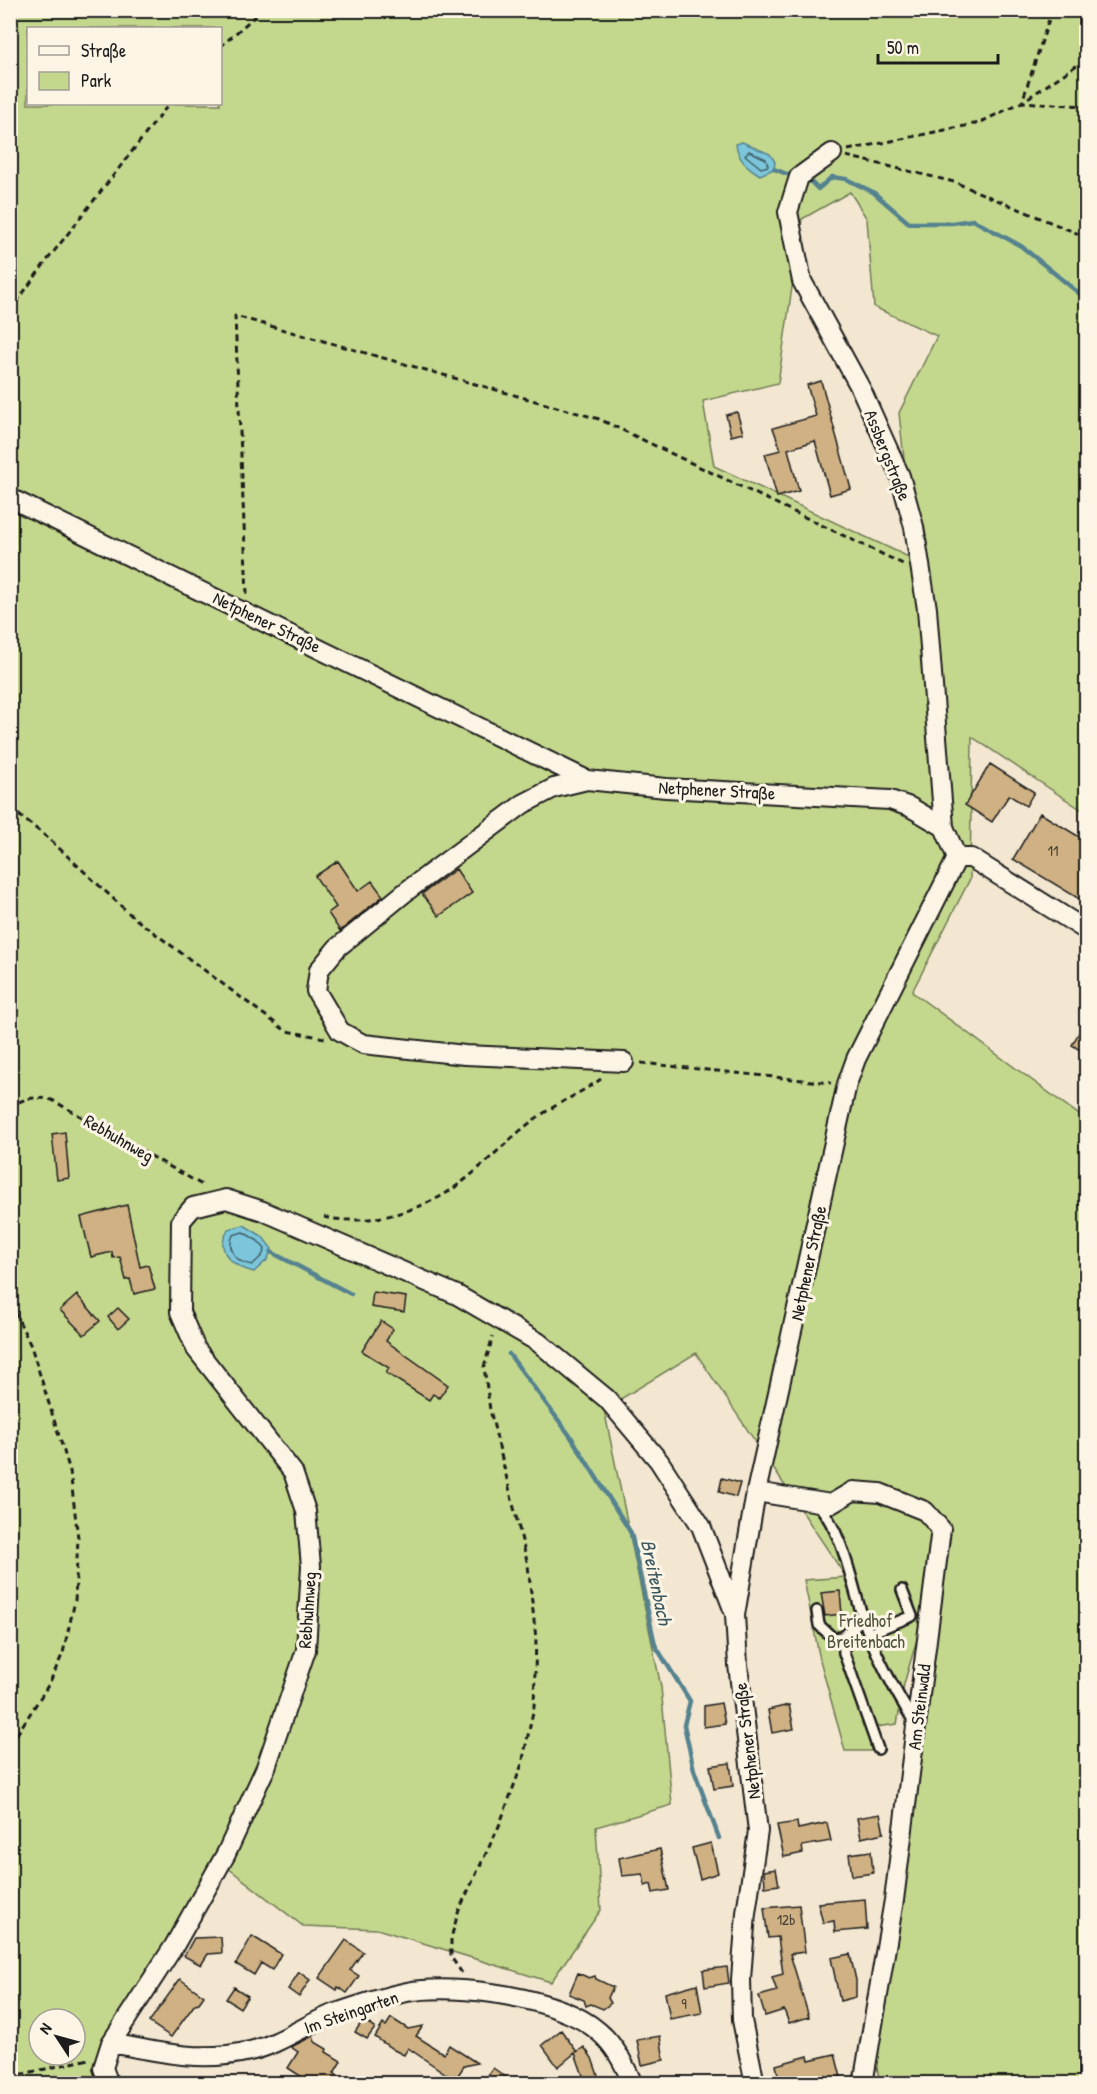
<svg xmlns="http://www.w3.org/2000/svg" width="1097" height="2094" font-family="'Patrick Hand',sans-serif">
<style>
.green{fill:#c4d88d;stroke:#707a54;stroke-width:1.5;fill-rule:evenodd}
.water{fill:#7bc6db;stroke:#55828f;stroke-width:1.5}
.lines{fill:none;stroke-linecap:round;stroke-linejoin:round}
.shore{stroke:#426068;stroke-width:1.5}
.stream{stroke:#55828f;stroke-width:4.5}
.building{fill:#cfb183;stroke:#1c1c1c;stroke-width:1.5}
.service-casing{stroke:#1c1c1c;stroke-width:14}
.minor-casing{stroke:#1c1c1c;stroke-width:22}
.path{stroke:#1c1c1c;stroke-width:3;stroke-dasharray:6 4.5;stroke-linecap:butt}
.service{stroke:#fcf5e5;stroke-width:9}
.minor{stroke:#fcf5e5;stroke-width:18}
.labels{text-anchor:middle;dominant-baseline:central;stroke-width:6;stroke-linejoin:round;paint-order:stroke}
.number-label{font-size:15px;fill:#494136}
.street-label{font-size:18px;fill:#1c1c1c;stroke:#fcf5e5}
.park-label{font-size:18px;fill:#4e543e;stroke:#fcf5e5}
.water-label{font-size:20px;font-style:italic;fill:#3d585f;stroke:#fcf5e5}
</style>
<rect width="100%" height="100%" fill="#f3e7d1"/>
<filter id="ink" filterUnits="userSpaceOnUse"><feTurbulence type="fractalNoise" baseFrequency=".0167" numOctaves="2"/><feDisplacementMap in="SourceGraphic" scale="12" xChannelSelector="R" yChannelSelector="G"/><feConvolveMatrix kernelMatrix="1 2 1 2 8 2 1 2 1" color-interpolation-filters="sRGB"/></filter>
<g filter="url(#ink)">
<path class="green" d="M11,11h1075v792l-4,7 -110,-73 -2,142 -58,113 174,128v963h-206l-5,-26 70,-514 -41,141 -7,40 -28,4 2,23h-26l-25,-91 -16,-80 42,-3 -150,-224 -92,56 57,278 11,118 -76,22 5,83 -50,72 -174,-53 -74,-3 -75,-58 -71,111 -56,104 -90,1zM28,28h192v76h-192zM850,192l17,27 7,88 63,29 -38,77 16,147 -201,-94 -11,-65 75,-18 24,-164zM39,2019h36v36h-36z"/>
<path class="water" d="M742,142l28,12 5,8 -1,7 -14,6c-13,-8 -22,-15 -24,-31z
M244,1225l18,11 10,13 -5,11 -13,12c-13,-3 -32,-13 -31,-29 0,-4 4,-10 5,-14z"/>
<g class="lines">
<path class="shore" d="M749,151l17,8 2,7 -7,2 -16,-13z
M243,1232l15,9 7,8 -3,7 -10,9c-15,-2 -26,-15 -19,-30z"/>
<path class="stream" d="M774,169l13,5
M811,182l7,7 14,-12 14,2 27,13 36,31h43l21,-3 48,26 65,53
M271,1252l80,42
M509,1354l62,83 60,96 24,112 35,56 -6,24 10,45 25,68"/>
</g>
<path class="building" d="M821,381l30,108 -21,6 -15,-54 -27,8 11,42 -22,6 -12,-43 16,-4 -8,-22 43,-12 -9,-31z
M737,412l6,21 -12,3 -5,-21z
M990,764l44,28 -8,14 -17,-11 -17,27 -27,-17z
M1040,813l46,28v62l-73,-44z
M338,861l20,30 14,-10 11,15 -43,35 -12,-18 8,-6 -21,-31z
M456,869l16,24 -33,23 -17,-22z
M1086,1020v34l-14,-9z
M65,1132l4,46 -12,2 -5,-46z
M127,1205l13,62 8,-2 7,24 -21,5 -4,-15 -4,1 -6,-23 -7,1 -1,-6 -21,5 -10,-40z
M373,1292l33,5 -2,15 -33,-5z
M77,1295l23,26 -16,14 -24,-25z
M118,1308l11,11 -11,10 -10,-12z
M381,1321l12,8 -7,12 62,44 -9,13 -6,-4 -4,6 -43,-27 3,-5 -27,-17z
M722,1478l18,5 -4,14 -17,-5z
M840,1591l2,23 -17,2 -4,-23z
M721,1703l4,21 -21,3v-21z
M789,1705l5,24 -22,4 -4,-23z
M730,1763l3,23 -19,3 -4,-23z
M880,1814l4,19 -23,5 -4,-20z
M797,1822l1,7 29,-6 4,18 -29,5 1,7 -19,4 -7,-32z
M711,1843l7,30 -18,6 -8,-31z
M660,1849l9,41 -16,3 -2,-9 -6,2 -2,-12 -21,2 -3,-18z
M871,1851l2,22 -21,3 -3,-22z
M776,1869l3,16 -14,2 -1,-16z
M865,1899l2,30 -32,3 -1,-11 -11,2 -5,-20z
M799,1905l6,47 -15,2 19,63 -20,6 -5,-13 -19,6 -6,-20 18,-5 -5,-14 11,-3 -5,-37 -10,1 -4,-30z
M252,1936l29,18 -9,16 -11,-7 -7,12 -18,-11z
M221,1937l1,16 -14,1 -7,11 -17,-9 10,-18z
M346,1940l17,12 -13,18 9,6 -12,17 -9,-6 -1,3 -18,-12z
M850,1954l6,26v17l-16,4 -9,-43z
M727,1967l2,16 -24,4 -2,-17z
M299,1972l11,8 -11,17 -11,-8z
M578,1973l11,5 6,-2 1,3 17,8 -5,11 3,5 -8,6 -12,-5 -5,2 -2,-6 -15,-6z
M180,1979l24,17 -5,7 -4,1 -24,33 -22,-15z
M697,1984l5,29 -32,6 -5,-26z
M234,1987l14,9 -8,12 -14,-9z
M391,2018l17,11 15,-3 -7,10 28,18 5,-9 28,18 -13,3 -9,14 -47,-32 -4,7 -10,-5 -19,-13 8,-13 3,2z
M363,2020l12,8 -8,11 -12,-7z
M561,2030l16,22 7,-5 8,11 9,26h-15l-11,-31 -17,14 -16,-22z
M313,2036l2,6 12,7 -1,3 15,9 -7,12 18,11h-39l-25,-16 10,-16 -7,-5z
M660,2036l4,24 -22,5 -5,-25z
M835,2054l6,23 -23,7h-38l-4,-19 32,-9 1,4z
M493,2068l23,16h-34z"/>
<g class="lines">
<g class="service-casing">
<path id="service" d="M818,1504c26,32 32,73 44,111 11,35 33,77 53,108
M817,1611l2,14 14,13 10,-1 20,-19
M870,1633l42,-17 -10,-26
M843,1637l1,16 34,96"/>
</g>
<g class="minor-casing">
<path id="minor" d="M832,153l-33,24 -11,35 14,69 59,108 39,87 14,51 13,82 17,218
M10,498l577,282 79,8 224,12 20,7 34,20 13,31 -101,201 -9,25 -91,408 -21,123 3,50 20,166 -12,82 -5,66 1,41 13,64
M587,780l-33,8 -31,16 -115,86 -71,58 -18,22 -3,21 24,40 23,13 102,11 159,7
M957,858h14l115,72
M756,1492l75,12 22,-13 27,2 45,18 16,18 -47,371 -31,184
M111,2043c48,9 89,20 139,8 28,-6 55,-26 83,-37 23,-8 49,-17 74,-22 50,-9 152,5 191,39 17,14 26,33 35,53
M109,2084l-6,-16 8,-25 63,-97 52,-92 40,-87 40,-117 5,-84 -5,-55 -13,-39 -97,-123 -16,-37 1,-91 12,-14 33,-8 37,12 194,84 81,47 69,57 52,62 42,65 34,88"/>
</g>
<path class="path" d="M1052,10l-30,92 64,4
M220,47l42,-37
M848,150l131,-27 43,-21 64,-43
M846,156l108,26 132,55
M10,311l35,-48 124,-159
M247,594l-12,-278 364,103 304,145
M10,808l38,30 85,79 153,114 39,7
M641,1063l190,20
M10,1108c14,-11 25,-12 42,-8l152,86
M324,1217c38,9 85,-3 119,-22 32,-19 58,-50 88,-73 22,-17 47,-27 70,-43
M10,1302l21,44 39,125 8,67 -3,63 -12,52 -14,31 -39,61
M462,1973l-11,-16v-19l8,-28 40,-84 23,-62 12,-57 2,-68 -8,-74 -38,-155 -6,-43 9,-31
M10,2077l79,-18"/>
<use href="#service" class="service"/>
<use href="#minor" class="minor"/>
</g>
</g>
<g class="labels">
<g class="number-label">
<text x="1053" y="850">11</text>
<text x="786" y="1919">12b</text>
<text x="684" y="2003">9</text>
</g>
<g class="street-label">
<text transform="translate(888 455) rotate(68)">Assbergstraße</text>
<text transform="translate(267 622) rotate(26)">Netphener Straße</text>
<text transform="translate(717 790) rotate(3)">Netphener Straße</text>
<text transform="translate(119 1138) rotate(30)">Rebhuhnweg</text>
<text transform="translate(808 1263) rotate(-78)">Netphener Straße</text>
<text transform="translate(307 1610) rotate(-86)">Rebhuhnweg</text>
<text transform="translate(919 1707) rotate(-83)">Am Steinwald</text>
<text transform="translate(747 1741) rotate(-97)">Netphener Straße</text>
<text transform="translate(351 2012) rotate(-19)">Im Steingarten</text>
</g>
<g class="park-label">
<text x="866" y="1620">Friedhof<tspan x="866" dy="21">Breitenbach</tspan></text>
</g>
<g class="water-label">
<text transform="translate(657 1582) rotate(78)">Breitenbach</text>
</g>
</g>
<rect width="1097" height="2094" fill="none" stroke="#fcf5e5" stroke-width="36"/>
<rect x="18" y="18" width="1061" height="2058" fill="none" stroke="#1c1c1c" stroke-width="2" filter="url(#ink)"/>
<rect x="27" y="27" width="195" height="78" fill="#fcf5e5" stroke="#a29e95" stroke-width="1.5"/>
<rect x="39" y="46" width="30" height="9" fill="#fcf5e5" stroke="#a29e95" stroke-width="1.5"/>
<text x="81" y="57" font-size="18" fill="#1c1c1c">Straße</text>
<rect x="39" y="72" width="30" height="18" fill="#c4d88d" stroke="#a29e95" stroke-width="1.5"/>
<text x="81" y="87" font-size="18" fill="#1c1c1c">Park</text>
<g transform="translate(57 2037) rotate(306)"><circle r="28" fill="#fcf5e5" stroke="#a29e95" stroke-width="1.5"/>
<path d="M0-4.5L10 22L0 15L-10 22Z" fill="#1c1c1c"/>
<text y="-9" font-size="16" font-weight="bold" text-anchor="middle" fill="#1c1c1c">N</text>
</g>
<path d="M878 54v9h120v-9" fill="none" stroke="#1c1c1c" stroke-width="3"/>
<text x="887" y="54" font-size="18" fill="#1c1c1c" stroke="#fcf5e5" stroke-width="4.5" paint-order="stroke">50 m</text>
</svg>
